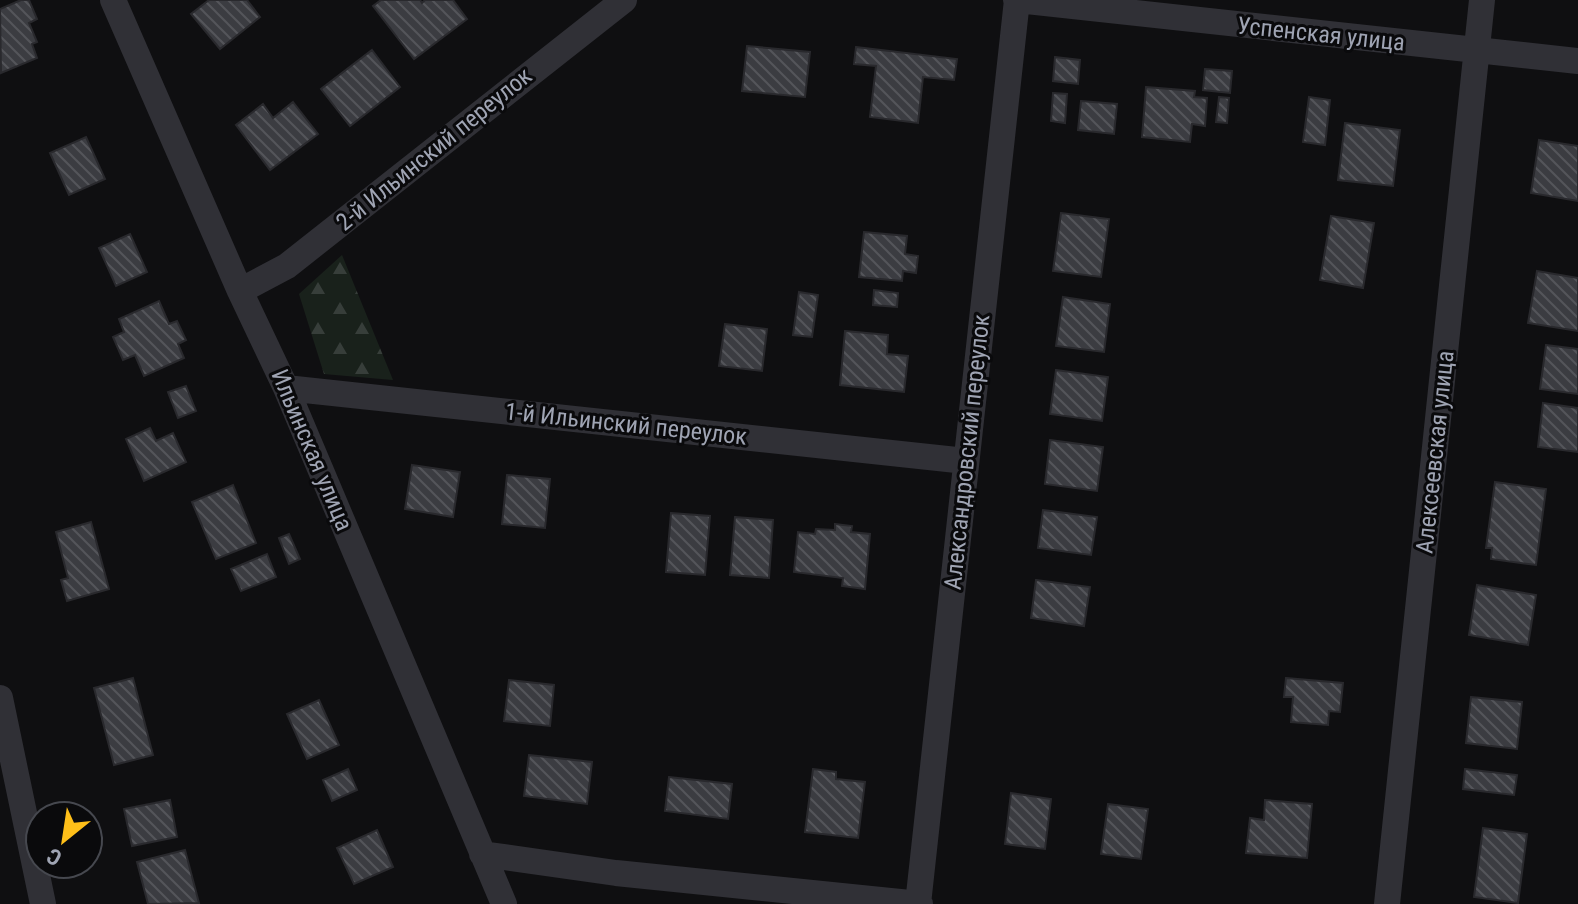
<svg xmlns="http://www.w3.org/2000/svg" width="1578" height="904" font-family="'Roboto Condensed',sans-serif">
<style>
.forest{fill:url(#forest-firs)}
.building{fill:url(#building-back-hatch);stroke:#29292d;stroke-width:2}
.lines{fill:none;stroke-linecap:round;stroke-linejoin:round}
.street{stroke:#303036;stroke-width:26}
.labels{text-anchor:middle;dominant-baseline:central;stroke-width:6;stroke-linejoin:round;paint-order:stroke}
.street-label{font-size:24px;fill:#9fa4b3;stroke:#0a0a0c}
</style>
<defs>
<pattern id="forest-firs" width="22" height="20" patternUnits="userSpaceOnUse" patternTransform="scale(2)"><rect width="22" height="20" fill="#19211b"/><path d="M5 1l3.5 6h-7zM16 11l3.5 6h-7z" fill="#373e3a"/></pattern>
<pattern id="building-back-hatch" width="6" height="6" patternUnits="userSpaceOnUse" patternTransform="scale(2)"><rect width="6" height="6" fill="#3b3c41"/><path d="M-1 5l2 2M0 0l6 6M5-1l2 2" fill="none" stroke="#54555a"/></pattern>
</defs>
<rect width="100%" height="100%" fill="#0f0f11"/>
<path class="forest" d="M342,255l51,125 -69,-6 -25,-80z"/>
<path class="building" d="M21,0h8l8,19 -8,4 8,19 -5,2 5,14 -36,15 -1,-64z
M209,0h38l13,17 -40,32 -29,-35z
M381,0h39l2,3 3,-3h28l14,19 -53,40 -41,-53z
M747,46l63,6 -5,45 -63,-6z
M856,47l101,12 -3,21 -31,-3 -5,46 -48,-6 6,-51 -22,-2z
M372,50l28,37 -50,39 -29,-37z
M1055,57l25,3 -2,24 -25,-3z
M1205,69l27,2 -2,22 -27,-3z
M1146,87l49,4 -1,6 13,1 -2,28 -13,-2 -2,18 -48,-5z
M1053,93l14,1 -2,29 -14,-2z
M1219,97l10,1 -2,25 -11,-1z
M1309,97l21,3 -5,45 -22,-3z
M1081,101l36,3 -3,30 -36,-4z
M293,102l25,32 -48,36 -34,-45 27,-21 10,14z
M1345,123l55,7 -7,56 -55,-6z
M86,137l19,42 -36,16 -19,-42z
M1539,140l39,6v55l-47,-8z
M1061,213l48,6 -8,58 -48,-6z
M1331,216l43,7 -11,65 -43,-8z
M864,232l43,4 -2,18 13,2 -2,17 -13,-2 -1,10 -43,-4z
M130,234l17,38 -31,14 -17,-38z
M1537,271l41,7v53l-50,-8z
M874,290l24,3 -1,14 -24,-2z
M799,292l19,3 -6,42 -19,-2z
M1063,297l47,7 -6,48 -48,-6z
M159,301l10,23 8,-3 9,19 -8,4 6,14 -40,18 -9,-21 -12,5 -10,-23 11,-5 -5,-13z
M725,324l42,5 -5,42 -43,-5z
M845,331l43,4 -1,19 21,2 -4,36 -64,-7z
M1546,345l32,4v45l-38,-5z
M1056,370l52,7 -6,44 -52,-7z
M186,386l10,25 -18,7 -10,-26z
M1543,403l35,5v44l-40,-5z
M150,428l6,13 17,-8 13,29 -42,19 -18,-42z
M1050,440l53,7 -6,44 -52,-7z
M412,465l48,7 -7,45 -48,-8z
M507,475l43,4 -5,49 -43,-4z
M1495,482l51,7 -10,76 -45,-6 1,-11h-6z
M233,485l23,58 -40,16 -24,-57z
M1043,510l54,7 -6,38 -53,-7z
M671,513l39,3 -5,59 -39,-3z
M735,517l38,3 -4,58 -39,-3z
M91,522l18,67 -42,12 -6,-21 7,-2 -12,-46z
M835,524l17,2 -1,6 19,2 -5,55 -23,-3 1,-8 -49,-6 4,-40 17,2 1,-5 19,1z
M289,534l11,25 -11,5 -10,-26z
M267,554l9,23 -35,14 -10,-22z
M1036,580l54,7 -6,39 -53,-8z
M1477,585l59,10 -8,50 -59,-10z
M133,678l20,77 -39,10 -20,-77z
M1286,678l57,5 -3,29 -11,-1 -1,14 -37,-3 2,-25h-9z
M509,680l45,5 -4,41 -46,-5z
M1471,697l51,5 -5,47 -51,-6z
M319,700l20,45 -32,14 -20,-45z
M529,755l63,7 -5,42 -63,-8z
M348,769l9,21 -25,11 -9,-21z
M813,769l23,3v7l29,3 -7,56 -53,-6z
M1465,769l52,6 -3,20 -51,-6z
M669,777l63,7 -4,35 -63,-8z
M1011,793l40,6 -6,50 -40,-5z
M170,800l7,37 -45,9 -8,-37z
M1265,800l47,4 -5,54 -61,-5 4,-35 14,2z
M1108,804l40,5 -7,50 -40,-5z
M1483,828l44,6 -9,69 -44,-6z
M377,830l16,37 -39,17 -17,-36z
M185,850l14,53 -51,1 -11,-42z"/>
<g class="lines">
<path class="street" d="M113,0l127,291 46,97 218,516
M1016,0l562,61
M240,291l47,-25 337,-266
M286,388l680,73
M0,698l43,206
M482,854l134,19 304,31
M918,904l99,-904
M1387,904l95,-904"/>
</g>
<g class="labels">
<g class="street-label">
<text transform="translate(1321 34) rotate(6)">Успенская улица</text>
<text transform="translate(434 149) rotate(-39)">2-й Ильинский переулок</text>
<text transform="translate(626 424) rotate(6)">1-й Ильинский переулок</text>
<text transform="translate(312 450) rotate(67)">Ильинская улица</text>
<text transform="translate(967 452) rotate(-84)">Александровский переулок</text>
<text transform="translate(1435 452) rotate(-84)">Алексеевская улица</text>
</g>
</g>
<g transform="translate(64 840) rotate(210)"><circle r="38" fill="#0a0a0c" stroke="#46484f" stroke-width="2"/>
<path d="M0-6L14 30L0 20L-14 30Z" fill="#ffbf19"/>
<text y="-12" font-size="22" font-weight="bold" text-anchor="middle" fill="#9fa4b3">С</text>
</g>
</svg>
